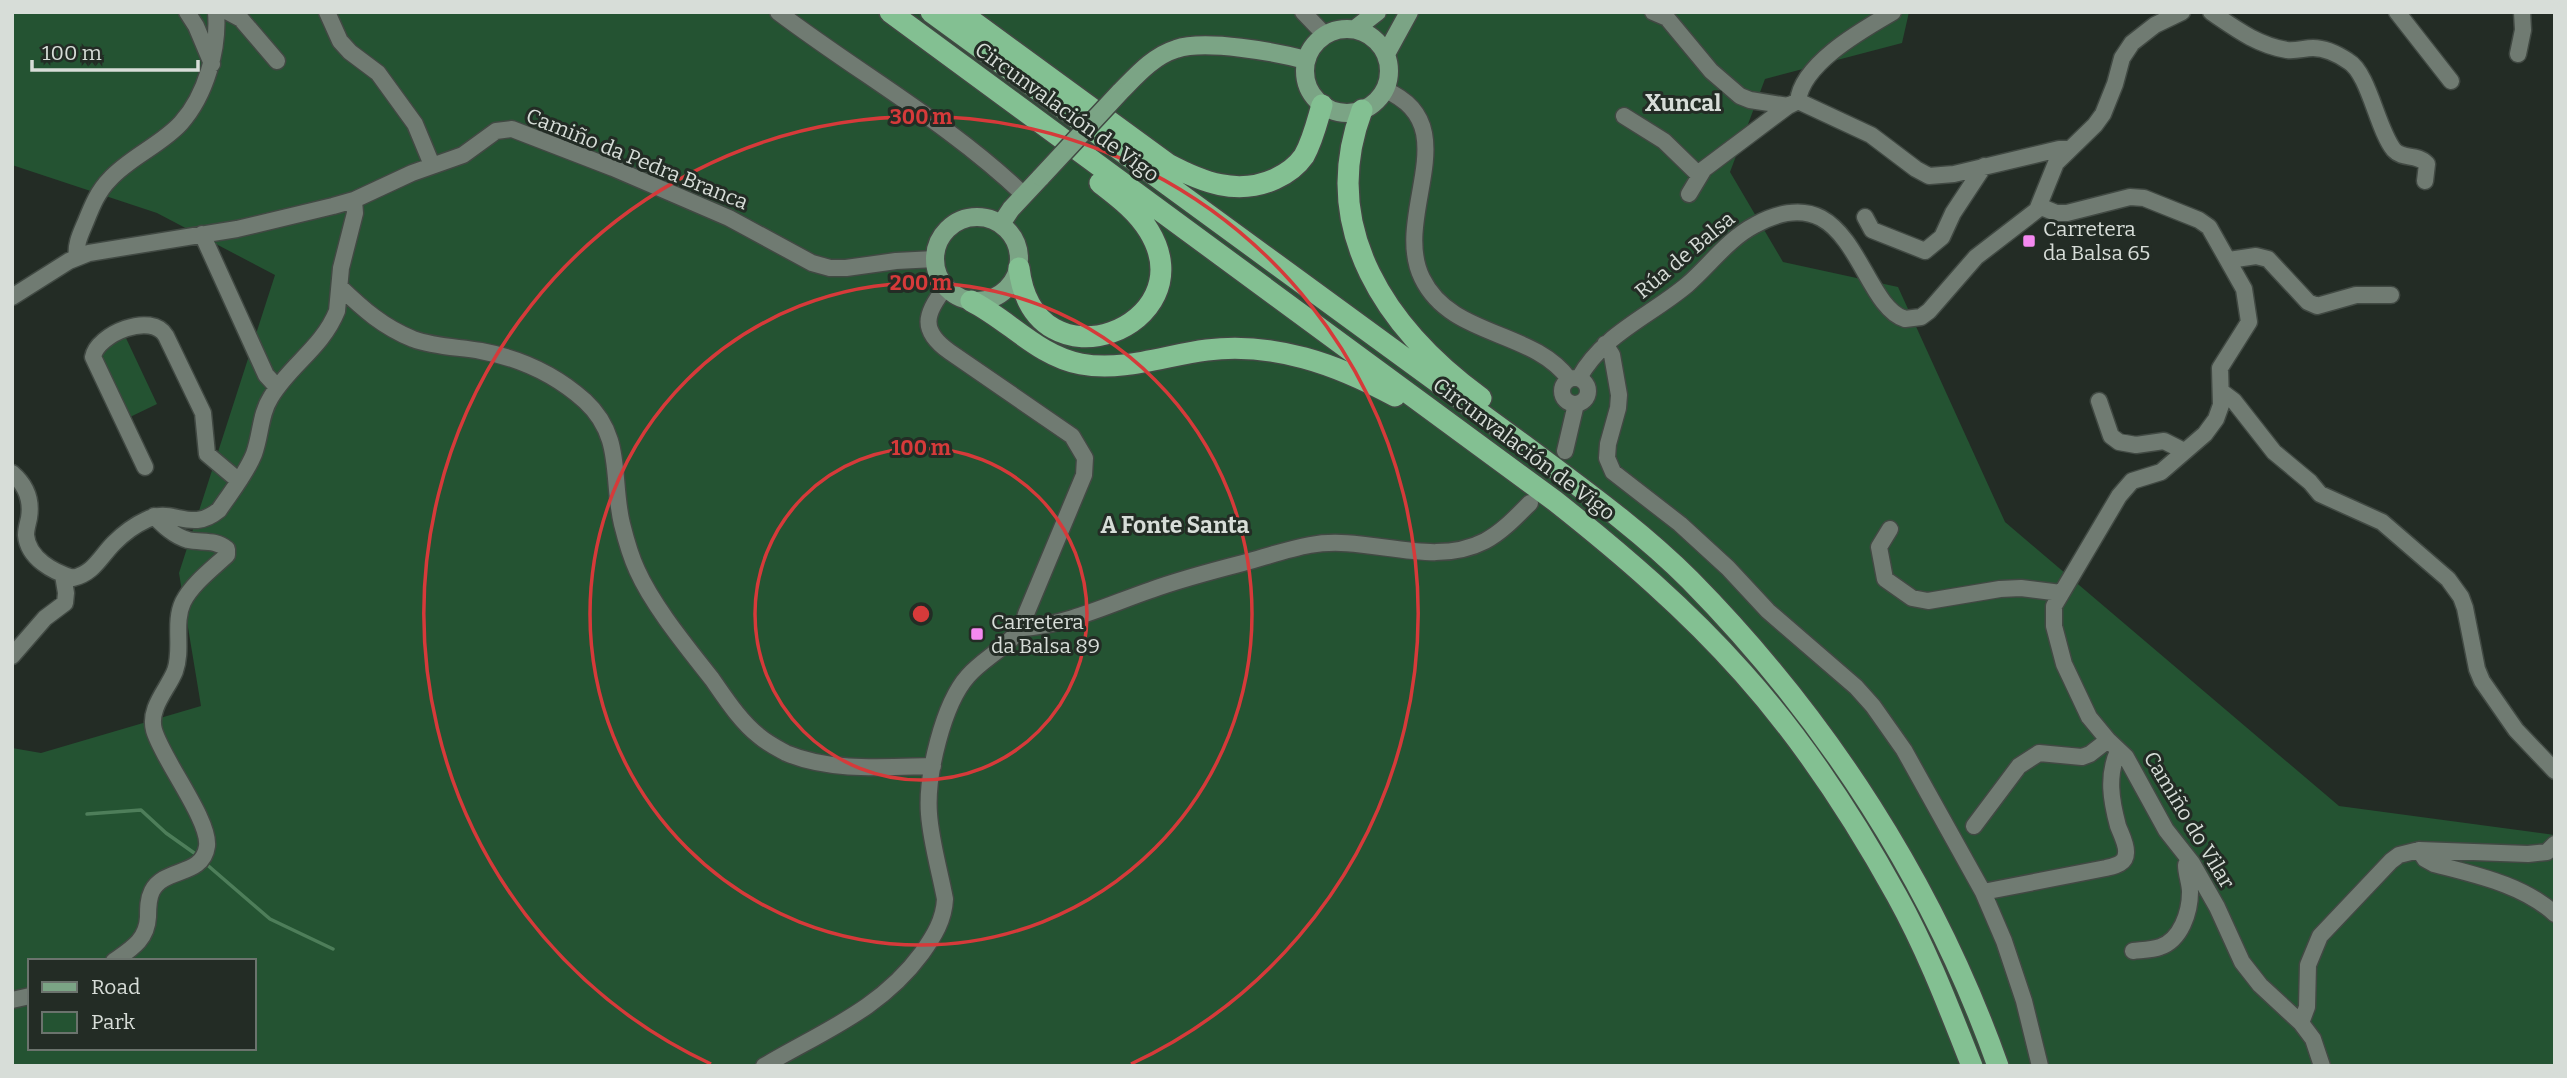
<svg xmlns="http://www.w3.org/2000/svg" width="2567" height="1078" font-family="Bitter,serif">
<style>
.green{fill:#245332;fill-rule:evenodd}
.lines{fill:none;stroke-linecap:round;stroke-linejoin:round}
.stream{stroke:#4e7e5a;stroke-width:3.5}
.minor-casing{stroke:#414943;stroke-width:19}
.major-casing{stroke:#414943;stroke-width:21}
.highway-casing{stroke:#414943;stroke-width:24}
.minor{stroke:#707b72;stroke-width:16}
.major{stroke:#7ba485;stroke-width:18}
.highway{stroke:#83c092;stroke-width:21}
.major-bridge-casing{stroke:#414943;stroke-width:21;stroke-linecap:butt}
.major-bridge{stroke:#7ba485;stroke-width:18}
.ring{fill:none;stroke:#d63a3a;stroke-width:3.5}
.poi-dot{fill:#f489f0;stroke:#232c25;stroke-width:2.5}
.labels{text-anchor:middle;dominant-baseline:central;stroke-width:6;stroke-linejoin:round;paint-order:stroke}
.street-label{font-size:21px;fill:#d7ddd8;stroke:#232c25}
.poi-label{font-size:21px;fill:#d7ddd8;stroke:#232c25;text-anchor:start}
.neighbourhood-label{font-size:23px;font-weight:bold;fill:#d7ddd8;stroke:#232c25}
.centre{fill:#d63a3a;stroke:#232c25;stroke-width:3.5}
.ring-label{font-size:21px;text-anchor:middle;font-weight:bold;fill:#d63a3a;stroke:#232c25;stroke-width:6;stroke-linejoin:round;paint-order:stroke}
</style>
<rect width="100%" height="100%" fill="#232c25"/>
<path class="green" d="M12,12h1897l-7,31 -137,36 -35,93 53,90 115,25 107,235 334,284 216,29v231h-2543v-318l29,5 160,-47 -22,-133 96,-298 -118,-62 -145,-48zM30,961h224v87h-224z
M125,336l32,68 -27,13 -29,-62 1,-5z"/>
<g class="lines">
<path class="stream" d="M87,814l54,-4 25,23 31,22
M205,863l65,56 63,30"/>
<g class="minor-casing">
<path id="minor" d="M187,12l9,14 16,38
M228,12l13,7 36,42
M327,12l13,29 10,11 28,21 37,51 17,41
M778,12c82,62 172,112 246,183
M1303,12l22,23
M1653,12l14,6 44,53 29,25 10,4 38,6 10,-5c4,-38 66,-72 95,-89
M2211,12c25,17 46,33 76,38 10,1 17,-2 26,-2 12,0 26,7 35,13 21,12 29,68 46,89 9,10 23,3 33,14l-2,17
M2397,12l54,69
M2518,54l5,-24 -1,-18
M1385,90c84,35 6,125 37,188 29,60 110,51 147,101
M1798,101l73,34 45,34 13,7 25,-2 105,-25h10
M1624,116l40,25 35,34
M1689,194l15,-25 84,-63
M2039,206l17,7h11l63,-16 14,1 55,22 10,7 35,62 5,33 -29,46 1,37 -5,14 -11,15 -44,38 -29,9 -13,15 -65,110v20l10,38 25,53 19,23 18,17 40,73 26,33 25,44 25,55 18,23 41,38 12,16 9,27
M1865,217l7,13 53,21 17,-14 11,-24 31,-47
M202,234l64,141 11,12
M77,257c-2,-13 4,-24 9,-36 6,-15 12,-30 24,-42 20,-22 51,-34 71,-56 25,-28 38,-75 35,-111
M2229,260l27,-4 12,3 40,43 9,4 39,-11h35
M340,287c23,22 43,40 73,52 22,8 45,8 68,12 38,7 75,24 104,50 39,36 26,78 37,123 4,16 8,31 15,46 16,36 50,77 75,109 14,20 28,42 47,57 8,7 18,12 27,17 45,19 100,14 147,13
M12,297l57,-36 20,-8 148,-24 96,-23 21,-6 58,-27 51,-18 33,-24 16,-2 101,39 116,50 83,45 18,5h16l50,-7 39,-2
M1605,344l7,11 7,40 -1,13 -10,36 -1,14 6,14 67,52 48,44 40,43 88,76 17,19 31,44 79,142 21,49 20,60 16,65
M1562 391a13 13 0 1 1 26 0a13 13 0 1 1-26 0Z
M1579,378c24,-44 71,-62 108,-93 23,-20 41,-46 68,-60 20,-11 45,-18 66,-7 39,21 51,91 84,101l16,-2 8,-6 47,-54 61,-47 19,-47 39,-38 8,-11 12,-30 7,-26 10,-15 23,-18 27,-13
M2222,392l12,9 40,51 36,30 10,12 62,28 66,57 13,18 4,11 12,61 5,12 34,49 39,41
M2099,401l12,35 8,6 17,3 28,-4 20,10
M1565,451l11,-47
M145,467l-52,-110c4,-23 59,-46 73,-21l37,77 4,41 32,27
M12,473c14,12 20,27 17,45 -1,5 -3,11 -3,17 2,24 28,37 47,43 21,-5 27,-21 41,-35 9,-9 21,-18 32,-23 27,-14 44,14 73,-10 12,-18 27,-36 35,-56 7,-19 6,-40 17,-57 19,-32 51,-49 66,-86l4,-43 14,-55 -1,-13
M1890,529l-11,18 6,32 27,19 16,3 72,-12 21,-1 40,5
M1023,628c44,-3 87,-24 128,-38 30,-11 61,-19 92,-27 22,-6 45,-14 67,-18 57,-11 121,24 175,-4 17,-9 31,-24 45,-38
M12,656l33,-38 20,-15 1,-10 -3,-18
M1974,826l45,-60 20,-13 43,4 8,-3 18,-14
M2419,850l109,4 19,-2 8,-8
M1983,892l123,-24c8,-2 20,-4 20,-15 1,-8 -5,-19 -8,-27 -7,-26 -11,-50 0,-75
M2133,951c8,-1 19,-1 27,-4 21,-7 30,-35 30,-55 0,-9 -4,-18 -4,-27l6,-2
M114,961c17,-12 33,-21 34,-44 0,-9 0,-18 4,-26 12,-24 51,-14 55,-45 3,-26 -45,-87 -53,-116 -6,-22 14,-41 21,-59 8,-22 -2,-48 8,-69 9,-18 29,-33 44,-47v-6c-12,-10 -25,-6 -39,-9 -14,-4 -24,-14 -34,-24
M12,1000l18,-4
M2301,1023l6,-16 1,-42 12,-29 71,-75 8,-6 20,-5 6,9 9,5c41,11 88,20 121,50
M764,1066c59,-35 116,-56 158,-113 12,-17 22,-33 23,-54 -5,-27 -14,-57 -16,-85 -3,-38 14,-110 39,-138 18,-21 52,-34 58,-62l58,-139 1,-17 -13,-22 -122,-84c-30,-21 -26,-38 -4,-65"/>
</g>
<g class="major-casing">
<path id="major" d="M1305 71a42 42 0 1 1 84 0a42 42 0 1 1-84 0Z
M1355,29l22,-17
M1386,54l23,-42
M1120,92c16,-16 33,-36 56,-43 29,-10 100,3 130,11
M935 259a42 42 0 1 1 84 0a42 42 0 1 1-84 0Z
M1001,224l10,-15 30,-32"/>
</g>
<g class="highway-casing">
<path id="highway" d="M890,12l665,489c67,53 131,108 188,172 60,67 111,145 154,223 30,54 52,112 75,170
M931,12l594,434c56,42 115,84 165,134 136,138 243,303 308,486
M960,12l208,152c34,18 69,32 107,15 11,-5 22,-13 29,-23 9,-16 13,-34 18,-51
M1362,110c-45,119 26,220 119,288
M1019,268c15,126 188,58 130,-37 -12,-20 -31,-34 -49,-48
M971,301c38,19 67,55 110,63 42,8 85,-9 126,-14 68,-8 129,14 188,46"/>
</g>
<use href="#minor" class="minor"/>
<use href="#major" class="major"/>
<use href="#highway" class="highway"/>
<g class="major-bridge-casing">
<path id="major-bridge" d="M1041,177l79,-85"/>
</g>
<use href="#major-bridge" class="major-bridge"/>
</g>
<g class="ring">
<circle cx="921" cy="614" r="166"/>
<circle cx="921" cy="614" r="331"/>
<path d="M711 1064A497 497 0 1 1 1131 1064"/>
</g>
<g class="poi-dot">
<rect x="2022" y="234" width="14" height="14" rx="3.5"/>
<rect x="970" y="627" width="14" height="14" rx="3.5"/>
</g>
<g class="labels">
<g class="street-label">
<text transform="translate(1067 112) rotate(36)">Circunvalación de Vigo</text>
<text transform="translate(637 159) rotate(22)">Camiño da Pedra Branca</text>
<text transform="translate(1685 255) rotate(-40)">Rúa de Balsa</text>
<text transform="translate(1524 449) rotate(37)">Circunvalación de Vigo</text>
<text transform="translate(2189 820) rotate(59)">Camiño do Vilar</text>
</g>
<g class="poi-label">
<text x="2043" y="229">Carretera<tspan x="2043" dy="24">da Balsa 65</tspan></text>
<text x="991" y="622">Carretera<tspan x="991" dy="24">da Balsa 89</tspan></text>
</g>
<g class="neighbourhood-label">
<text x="1683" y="103">Xuncal</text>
<text x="1175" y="525">A Fonte Santa</text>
</g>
</g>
<circle cx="921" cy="614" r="10" class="centre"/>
<g class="ring-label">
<text x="921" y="124">300 m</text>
<text x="921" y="290">200 m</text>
<text x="921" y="455">100 m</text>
</g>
<rect width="2567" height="1078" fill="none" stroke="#d7ddd8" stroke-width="28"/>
<rect x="28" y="959" width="228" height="91" fill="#232c25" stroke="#6b736d" stroke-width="2"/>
<rect x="42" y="982" width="35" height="10" fill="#7ba485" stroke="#6b736d" stroke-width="2"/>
<text x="91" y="994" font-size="21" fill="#d7ddd8">Road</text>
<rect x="42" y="1012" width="35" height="21" fill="#245332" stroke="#6b736d" stroke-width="2"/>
<text x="91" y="1029" font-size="21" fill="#d7ddd8">Park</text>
<path d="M32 60v10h166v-10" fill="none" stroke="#d7ddd8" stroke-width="3.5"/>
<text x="42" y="60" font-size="21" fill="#d7ddd8" stroke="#232c25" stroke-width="5" paint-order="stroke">100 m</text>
</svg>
